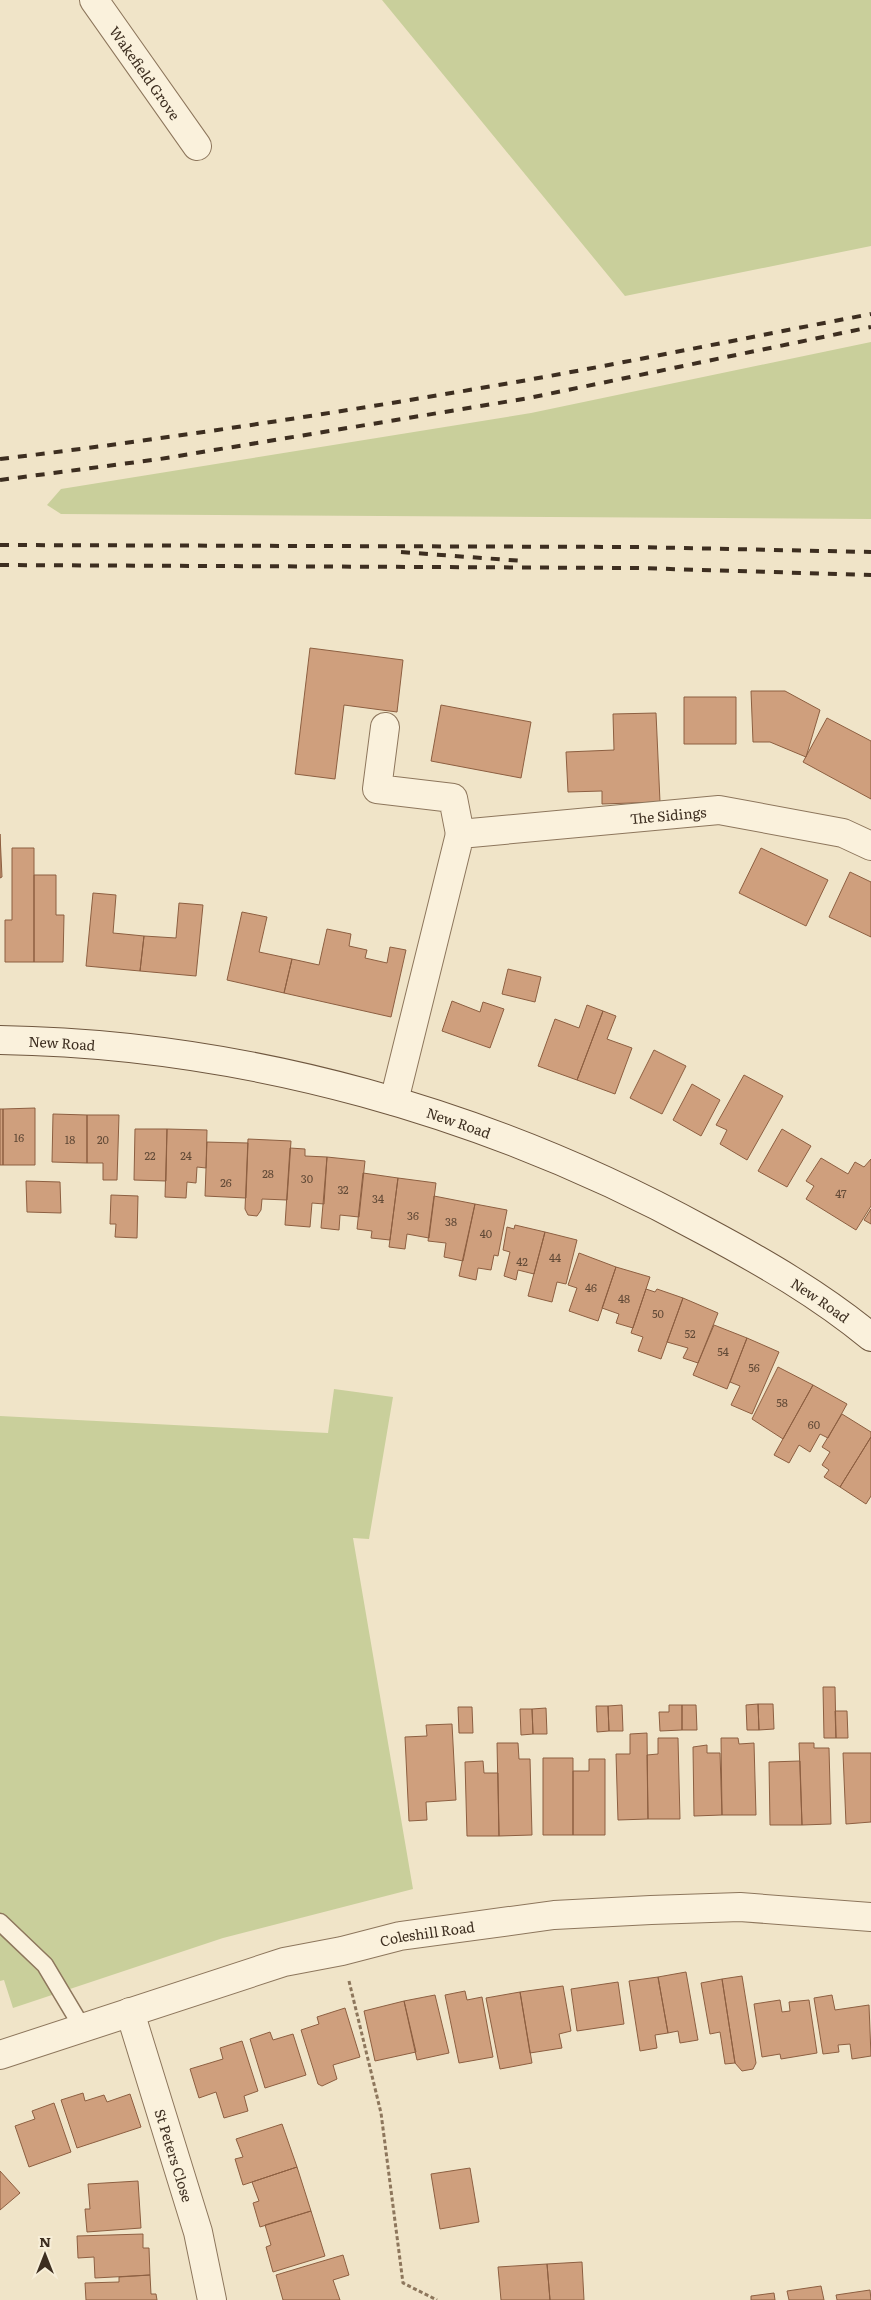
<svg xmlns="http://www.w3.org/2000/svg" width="871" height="2300" font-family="Literata,serif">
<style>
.green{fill:#c9cf9b}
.building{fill:#cf9f7d;stroke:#8d5f41}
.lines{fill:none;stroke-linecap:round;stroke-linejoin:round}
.lane-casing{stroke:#8d765c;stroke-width:19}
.street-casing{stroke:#8d765c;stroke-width:30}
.secondary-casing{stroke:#6f573f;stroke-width:30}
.path{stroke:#8d765c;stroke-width:3;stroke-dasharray:4 2.5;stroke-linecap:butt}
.lane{stroke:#faf1dc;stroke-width:16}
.street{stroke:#faf1dc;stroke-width:28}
.secondary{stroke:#faf1dc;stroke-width:28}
.rail{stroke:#3d2e20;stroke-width:4;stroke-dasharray:9 9;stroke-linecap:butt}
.labels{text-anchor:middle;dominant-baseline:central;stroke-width:4;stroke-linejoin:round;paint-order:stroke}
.number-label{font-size:11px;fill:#624a37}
.street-label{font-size:14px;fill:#3d2e20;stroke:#f7eed8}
</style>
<rect width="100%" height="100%" fill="#f0e4c8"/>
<path class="green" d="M382,0h489v246l-246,50z
M871,342v177l-810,-5 -14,-9 14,-16 470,-76z
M334,1389l59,8 -24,142 -16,-1 60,351 -190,49 -210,70 -9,-28 -4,1v-565l328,17z"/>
<path class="building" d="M310,648l93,12 -6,52 -53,-7 -9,74 -40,-5z
M751,691h34l35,19 -14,47 -36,-15h-17z
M684,697h52v47h-52z
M441,705l90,17 -10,56 -90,-17z
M656,713l4,89 -58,2v-13l-34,1 -2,-40 48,-2 -1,-36z
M827,718l44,23v58l-68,-37z
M0,834l2,43 -2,1z
M12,848h22v114h-29v-42h7z
M761,848l67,32 -22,46 -67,-33z
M850,872l21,10v55l-42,-20z
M34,875h22v40h8l-1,47h-29z
M93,893l23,2 -3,38 31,3 -4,35 -54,-5z
M179,903l24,2 -7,71 -56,-5 4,-35 32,2z
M242,912l25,5 -8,35 33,7 -8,34 -57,-13z
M327,929l24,5 -2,12 18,4 -2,8 22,5 3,-16 16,3 -15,67 -107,-24 8,-34 27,6z
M508,969l33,8 -6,25 -33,-8z
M452,1001l28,11 3,-10 21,7 -14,39 -48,-17z
M587,1005l16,6 -26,69 -39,-14 17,-47 24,9z
M603,1011l13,5 -9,23 25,9 -17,46 -38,-14z
M654,1050l32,16 -24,48 -32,-16z
M744,1075l39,21 -36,64 -27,-16 7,-14 -11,-5z
M692,1084l28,16 -19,36 -28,-16z
M35,1108v57h-32v-56z
M0,1109h3v56h-3z
M53,1114l34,1v48l-35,-1z
M87,1115h32l-2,65h-14v-17h-16z
M135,1129h32l-1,52 -32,-1z
M167,1129l40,1 -1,38 -9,-1 -1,16 -9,-1 -1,16 -21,-1z
M782,1129l29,17 -24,41 -29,-16z
M248,1139l43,2 -4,59 -25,-1 -1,11 -4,6 -9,-1 -3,-6z
M207,1142l41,1 -2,55 -41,-2z
M290,1148l15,1v7l22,1 -3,47 -12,-1 -2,24 -25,-2z
M327,1157l38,4 -6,56 -19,-2 -1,15 -18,-2z
M821,1158l27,16 7,-12 9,5 7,-8v47l-15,24 -50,-31 8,-13 -8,-5z
M363,1173l35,5 -8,62 -19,-2 1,-7 -15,-2z
M398,1178l38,5 -7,55 -22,-4 -2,15 -16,-2z
M26,1181l34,1 1,31 -34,-1z
M111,1195l27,1 -1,42 -22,-1 1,-13h-6z
M434,1196l41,8 -12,57 -19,-4 2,-14 -18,-2z
M475,1204l32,6 -9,46 -4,-1 -3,15 -13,-2 -2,12 -17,-4z
M871,1209v15l-7,-4z
M515,1225l30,7 -11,42 -16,-4 -2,10 -12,-4 6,-24 -7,-2 4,-23 7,2z
M545,1232l32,8 -11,44 -9,-2 -5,20 -24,-6z
M579,1253l37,14 -18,54 -29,-10 8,-23 -9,-3z
M616,1267l34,10 -17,51 -17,-5 3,-9 -17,-6z
M646,1289l9,3 2,-3 26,9 -22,61 -23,-8 5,-14 -12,-4z
M683,1298l35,15 -20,50 -15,-5 5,-10 -21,-6z
M714,1325l33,13 -20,51 -34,-14z
M747,1338l32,14 -27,62 -21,-9 9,-19 -10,-4z
M778,1367l35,18 -30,54 -31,-20z
M813,1385l34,19 -19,34 -8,-4 -10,18 -11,-7 -10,18 -15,-8z
M842,1414l29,18v5l-31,50 -16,-10 5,-7 -7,-5 8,-13 -8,-5z
M871,1437v59l-5,8 -26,-17z
M823,1687h12l1,51h-12z
M758,1704l1,26h-12l-1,-25z
M758,1704h15l1,25 -15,1z
M622,1705l1,26h-14l-1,-25z
M669,1705h13v25l-22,1 -1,-19h10z
M682,1705h14l1,25h-15z
M596,1706h12l1,25 -12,1z
M458,1707h14l1,26h-14z
M546,1708l1,26h-14l-1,-25z
M520,1709h12l1,25 -12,1z
M835,1711h12l1,27h-12z
M452,1724l4,76 -30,2 1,18 -18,1 -4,-84 22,-1 -1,-11z
M647,1733l1,86 -30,1 -2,-66h14v-20z
M658,1738h20l2,81h-32l-1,-64 11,-1z
M721,1738h17l1,6 15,-1 2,72h-34z
M497,1743h21l1,16h11l2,76 -33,1z
M799,1743h15v5h15l2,76 -29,1z
M707,1745v8h13l2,62 -28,1 -1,-69z
M843,1753h28v69l-25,2z
M543,1758h30v77h-30z
M589,1759h16v76h-32v-64h16z
M483,1761l1,12h14l1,63h-32l-2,-74z
M800,1761l2,64h-32l-1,-63z
M686,1972l12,68 -18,3 -2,-12 -10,2 -10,-56z
M742,1976l14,87 -3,6 -11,2 -7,-8 -13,-84z
M658,1977l10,56 -13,2 2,13 -17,3 -11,-70z
M722,1979l13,84 -10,1 -5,-32 -10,2 -9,-51z
M618,1982l6,42 -47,7 -6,-42z
M563,1986l8,45 -12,3 3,14 -32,5 -10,-61z
M465,1991l2,9 15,-3 11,60 -34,6 -14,-68z
M520,1992l12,71 -32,6 -14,-71z
M435,1995l14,58 -32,7 -13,-59z
M832,1995l3,15 34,-5 2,51 -19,3 -2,-15 -12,1 1,7 -16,2 -9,-56z
M780,2000l2,12 8,-1 -1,-9 20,-2 8,53 -36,6 -1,-5 -18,3 -8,-53z
M404,2001l12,51 -41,9 -11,-50z
M345,2008l15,49 -27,8 4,14 -15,7 -4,-2 -17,-54 18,-6 -2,-7z
M270,2032l3,8 20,-6 13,41 -41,13 -15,-49z
M242,2041l16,50 -14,5 4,15 -24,7 -8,-26 -17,6 -9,-29 33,-10 -3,-11z
M83,2093l2,8 19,-6 3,7 23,-8 11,33 -64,21 -16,-48z
M54,2103l17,49 -42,15 -14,-41 20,-7 -3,-8z
M282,2124l15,43 -54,18 -8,-26 8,-2 -7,-18z
M297,2167l14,44 -51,16 -7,-24 6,-2 -7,-19z
M470,2168l9,54 -39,7 -9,-55z
M0,2171l20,22 -20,17z
M138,2181l3,47 -54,4 -2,-23h5l-2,-25z
M311,2211l14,45 -52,16 -7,-25 5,-2 -6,-20z
M143,2234v14h6l1,27 -55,3 -1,-21 -16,1 -1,-22z
M343,2255l6,20 -16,5 7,20h-57l-7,-25z
M582,2262l2,38h-34l-3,-36z
M547,2264l3,36h-49l-3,-33z
M150,2275l1,19h5l1,6h-71l-1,-17 34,-1v-5z
M821,2286l3,14h-35l-2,-9z
M870,2290l1,10h-34l-1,-5z
M774,2293l1,7h-24v-4z"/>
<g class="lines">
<g class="lane-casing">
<path id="lane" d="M0,1922l45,43 37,62"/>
</g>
<g class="street-casing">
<g id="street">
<path id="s1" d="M94,0l103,146"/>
<path d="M385,727l-8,62 76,9 7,36"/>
<path id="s2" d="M394,1101l66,-267 259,-24 124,23 28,13"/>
<path id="s3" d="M130,2012l68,220 14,68"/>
<path id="s4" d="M0,2055l284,-93 58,-11 58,-15 154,-21 97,-5 89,-3 131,10"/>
</g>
</g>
<g class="secondary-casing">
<g id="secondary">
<path id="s5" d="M0,1040c246,4 490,73 705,191 58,31 115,64 166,106"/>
</g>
</g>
<path class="path" d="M349,1981l32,132 22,170 34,17"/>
<use href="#lane" class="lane"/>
<use href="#street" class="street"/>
<use href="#secondary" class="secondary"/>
<path class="rail" d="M0,459c175,-21 349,-48 522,-78 117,-21 233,-45 349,-67
M0,480l160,-21 369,-61 342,-71
M0,545l636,2 235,5
M401,552l122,9
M0,565l637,3 234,7"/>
</g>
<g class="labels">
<g class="number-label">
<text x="19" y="1137">16</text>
<text x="70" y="1139">18</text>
<text x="103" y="1139">20</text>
<text x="150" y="1155">22</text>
<text x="186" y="1155">24</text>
<text x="268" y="1173">28</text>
<text x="307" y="1178">30</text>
<text x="226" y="1182">26</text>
<text x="343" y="1189">32</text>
<text x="841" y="1193">47</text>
<text x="378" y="1198">34</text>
<text x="413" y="1215">36</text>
<text x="451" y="1221">38</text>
<text x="486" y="1233">40</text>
<text x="555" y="1257">44</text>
<text x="522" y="1261">42</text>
<text x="591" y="1287">46</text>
<text x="624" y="1298">48</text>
<text x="658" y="1313">50</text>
<text x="690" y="1333">52</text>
<text x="723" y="1351">54</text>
<text x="754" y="1367">56</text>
<text x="782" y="1402">58</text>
<text x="814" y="1424">60</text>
</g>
<g class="street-label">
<text stroke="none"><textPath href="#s1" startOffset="89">Wakefield Grove</textPath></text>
<text stroke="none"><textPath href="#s2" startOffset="484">The Sidings</textPath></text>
<text stroke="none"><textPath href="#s5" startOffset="62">New Road</textPath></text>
<text stroke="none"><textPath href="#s5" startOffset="468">New Road</textPath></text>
<text stroke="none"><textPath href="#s5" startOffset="872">New Road</textPath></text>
<text stroke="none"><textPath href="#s4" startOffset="445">Coleshill Road</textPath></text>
<text stroke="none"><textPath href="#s3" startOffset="150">St Peters Close</textPath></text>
</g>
</g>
<g transform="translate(45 2255)" stroke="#f7eed8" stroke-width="4" paint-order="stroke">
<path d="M0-4L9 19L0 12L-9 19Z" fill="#3d2e20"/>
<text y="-8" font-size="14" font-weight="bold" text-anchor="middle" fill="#3d2e20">N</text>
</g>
</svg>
